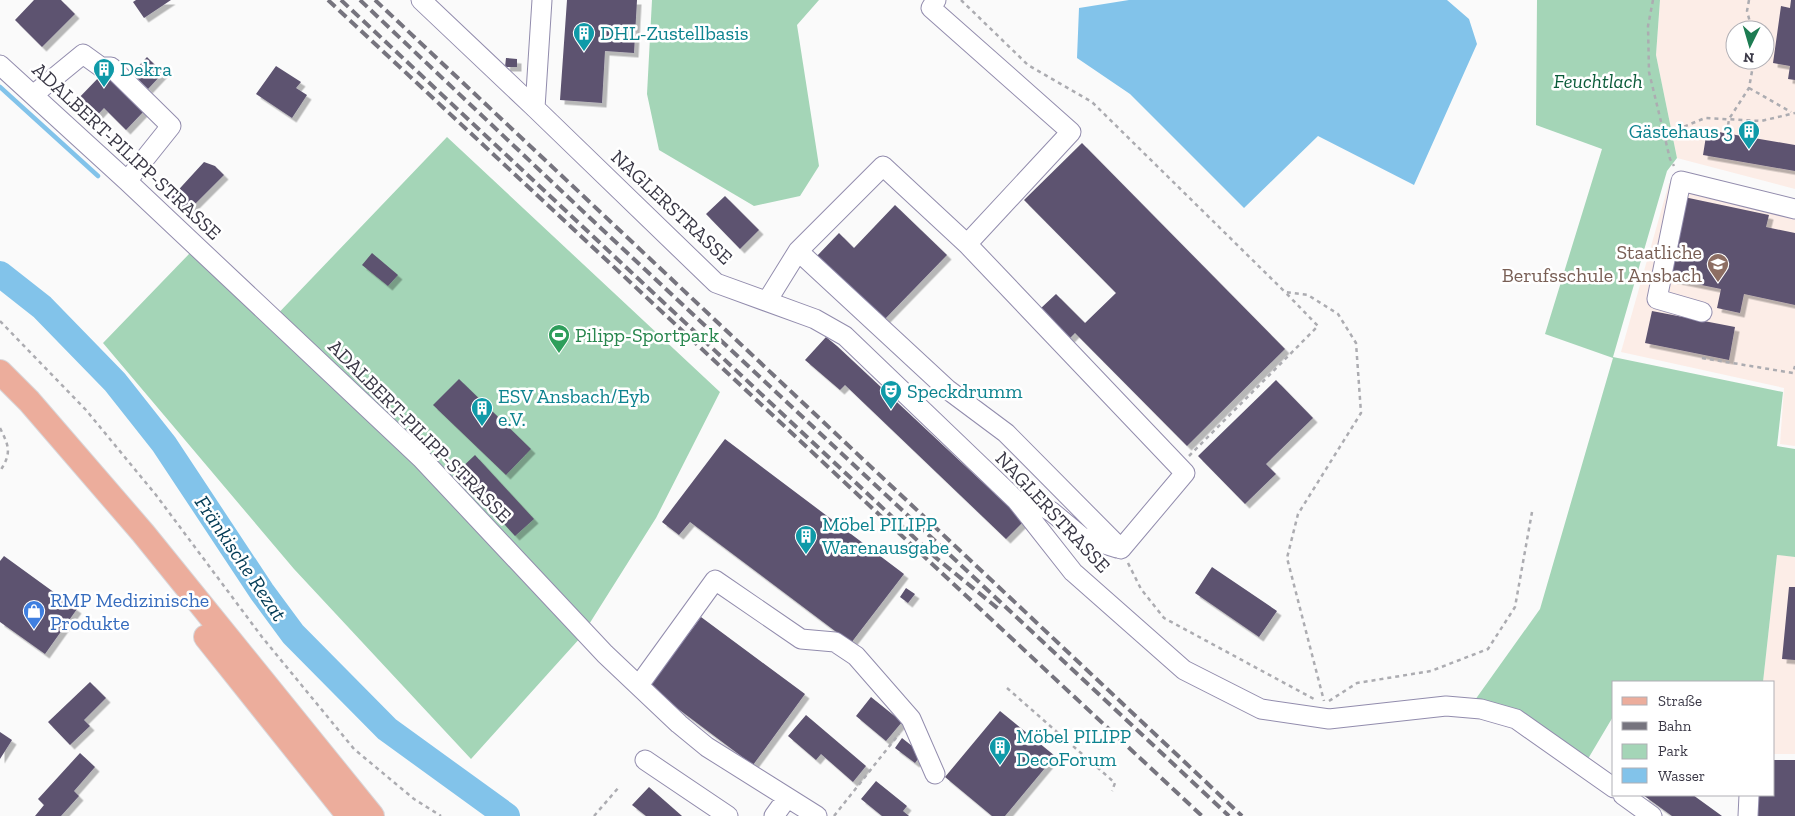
<svg xmlns="http://www.w3.org/2000/svg" width="1795" height="816" font-family="'Zilla Slab',serif">
<style>
.education{fill:#fcede7;fill-rule:evenodd}
.green{fill:#a4d5b7}
.water{fill:#82c3ea}
.lines{fill:none;stroke-linecap:round;stroke-linejoin:round}
.stream{stroke:#82c3ea;stroke-width:4.5}
.river{stroke:#82c3ea;stroke-width:26}
.building{fill:#5d5370;filter:url(#shadow)}
.minor-casing{stroke:#928cad;stroke-width:21}
.major-casing{stroke:#d8d7da;stroke-width:26}
.path{stroke:#acacb1;stroke-width:2.5;stroke-dasharray:4 4;stroke-linecap:butt}
.minor{stroke:#fff;stroke-width:19}
.major{stroke:#ecad9c;stroke-width:24}
.rail{stroke:#76747e;stroke-width:4;stroke-dasharray:10 5;stroke-linecap:butt}
.labels{text-anchor:middle;dominant-baseline:central;stroke-width:5;stroke-linejoin:round;paint-order:stroke}
.culture-label{font-size:20px;fill:#0d838f;stroke:#fff;text-anchor:start}
.park-label{font-size:20px;font-style:italic;fill:#0a5b39;stroke:#fff}
.street-label{font-size:20px;fill:#3a3846;stroke:#fff}
.education-label{font-size:20px;fill:#785e54;stroke:#fff;text-anchor:end}
.leisure-label{font-size:20px;fill:#27864d;stroke:#fff;text-anchor:start}
.shop-label{font-size:20px;fill:#366cbe;stroke:#fff;text-anchor:start}
.water-label{font-size:21px;font-style:italic;fill:#033b55;stroke:#fff}
</style>
<defs>
<filter id="shadow"><feDropShadow dx="4.5" dy="4.5" stdDeviation="0" flood-color="#0004"/></filter>
</defs>
<rect width="100%" height="100%" fill="#fafafa"/>
<path class="education" d="M1660,0h135v189l-118,-31 -21,-103zM1735,30h30v30h-30z
M1669,183l126,32v231l-15,-2 4,-56 -163,-36z
M1777,554l18,3v197h-21v-72h-11z"/>
<path class="green" d="M652,0h167l-22,25 22,141 -19,30 -46,10 -95,-56 -12,-56z
M1537,0h123l-4,55 21,103 -10,13 -54,186 170,35 -6,54 18,3v108l-18,-2 -14,127h-149v33l-35,59 -104,-74 65,-91 73,-251 -68,-24 57,-185 -66,-24z
M447,137l273,255 -64,126 -75,119 -110,122 -177,-190 -191,-226 87,-90 78,71z"/>
<path class="water" d="M1129,0h318l22,19 8,25 -63,141 -96,-49 -74,72 -114,-114 -53,-36 2,-50z"/>
<g class="lines">
<path class="stream" d="M0,87l98,89"/>
<path class="river" d="M0,274l42,33 73,75 49,62 98,148 31,42 94,95 120,87"/>
</g>
<path class="building" d="M34,0h27l14,14 -33,33 -27,-27z
M136,0h35l-27,18 -11,-16z
M567,0h70l-3,53 -29,-2 -3,52 -42,-3z
M1791,0h4v80l-7,-1 2,-13 -17,-3 8,-57 9,2z
M147,57l16,16 -15,16 -16,-16z
M506,58l11,1v8h-12z
M276,66l25,16 -5,6 11,7 -15,23 -36,-24z
M104,72l40,39 -18,19 -22,-22 -13,14 -18,-18z
M1707,130l88,15v26l-92,-16z
M1082,143l203,206 -98,97 -112,-113 -6,6 -29,-30 16,-15 29,29 31,-30 -92,-93z
M204,162l11,4 9,9 -37,37 -16,-14z
M725,196l34,34 -19,19 -34,-35z
M1684,197l85,18 -3,12 29,6v72l-51,-11 -4,19 -23,-5 4,-19 -54,-11z
M895,205l52,50 -64,66 -67,-64 23,-24 15,15z
M372,253l26,22 -10,11 -26,-21z
M1652,311l83,16 -6,33 -84,-17z
M826,337l11,9 187,175 -18,18 -161,-154 -5,5 -35,-30z
M459,379l72,70 -25,26 -73,-70z
M1276,380l37,38 -47,46 10,10 -31,30 -47,-48z
M725,439l179,135 -53,69 -161,-121 -11,13 -17,-13z
M475,455l59,64 -19,17 -58,-64z
M4,556l73,53 -32,45 -45,-32v-61z
M1212,567l65,44 -18,26 -64,-44z
M1789,587h6v73l-13,-1z
M906,588l9,6 -7,9 -8,-6z
M701,617l104,77 -52,71 -104,-78z
M90,682l16,16 -22,22 6,6 -20,19 -22,-23z
M871,697l31,25 -16,19 -30,-25z
M1000,711l55,45 -50,60h-13l-47,-39z
M806,715l60,51 -13,16 -32,-28 -5,6 -28,-24z
M0,732l12,8 -12,19z
M902,738l20,16 -7,9 -20,-15z
M80,753l15,14 -21,24 5,5 -18,20h-26l9,-11 -6,-6z
M1774,760h21v56h-39l1,-21h17z
M876,781l31,25 -4,5 6,5h-27l-21,-17z
M649,787l33,29h-36l-14,-11z
M1643,795h50l29,21h-50z"/>
<g class="lines">
<g class="minor-casing">
<path id="minor" d="M421,0l114,108 181,175 99,36 30,17 172,165 56,71 111,98 77,39 68,10 117,-13 35,3 35,10 98,69
M936,0l-5,8 140,124 -104,112
M0,65l127,116 294,277 184,196 74,70 28,23 110,69
M33,95l50,-41 18,13h10l60,59 -44,55
M535,108l7,-108
M767,301l31,-50 85,-85 84,78 218,229 -64,76 -115,-116 -59,-44 -149,-138
M1702,312l-45,-13 24,-118 114,28
M1017,501l20,2 15,9 30,25 35,11
M639,685l76,-105 86,59 34,3 21,14 55,63 24,55
M645,760l83,56
M1623,795l29,21
M774,816l13,-18
M1748,816l1,-21"/>
</g>
<g class="major-casing">
<path id="major" d="M0,372l29,29 114,132 229,283
M206,637l143,179"/>
</g>
<path class="path" d="M961,0l67,65 64,37 193,190 23,3 30,19 18,29 5,70 -63,101 -11,44 37,143
M1653,0l-5,26 1,46 21,87 4,7
M1749,0l-2,11 5,19
M1749,88l42,24
M1727,133l2,-14 20,-31 5,-28
M1665,141l18,-14 22,-9 56,3 34,-8
M0,321l86,89 70,85 106,142 92,112 60,50 27,17
M1702,358l91,15 2,-7
M0,428c9,18 12,25 0,43
M1189,456l129,-130 -32,-33
M1128,563l13,26 23,29 150,81
M1007,688l108,95 -3,8
M1329,701l28,-18 74,-12 57,-22 27,-42 17,-95
M594,816l25,-29
M834,816l65,-82"/>
<use href="#minor" class="minor"/>
<use href="#major" class="major"/>
<path class="rail" d="M328,0l874,816
M341,0l594,557 66,54
M360,0l229,217 640,599
M375,0l867,816"/>
</g>
<defs>
<g id="building-pin" transform="scale(1.125)"><path d="M0 17L-7.5 6A9.5 9.5 0 1 1 7.5 6Z" fill="#0f9aa8" stroke="#fff"/><path d="M-4-6H4V6H1V3H-1V6H-4ZM-2.5-4.3h1.7v1.8h-1.7ZM.8-4.3h1.7v1.8H.8ZM-2.5-1h1.7V.8h-1.7ZM.8-1h1.7V.8H.8Z" fill="#fff"/></g>
<g id="school-pin" transform="scale(1.125)"><path d="M0 17L-7.5 6A9.5 9.5 0 1 1 7.5 6Z" fill="#8d6e63" stroke="#fff"/><path d="M0-5L7-2L0 1L-7-2ZM-4 1L0 2.5L4 1V4Q0 6-4 4Z" fill="#fff"/></g>
<g id="stadium-pin" transform="scale(1.125)"><path d="M0 17L-7.5 6A9.5 9.5 0 1 1 7.5 6Z" fill="#2e9e5b" stroke="#fff"/><path d="M0-5a6.5 5 0 1 0 0 10a6.5 5 0 1 0 0-10ZM-3.5-1.8h7v3.6h-7Z" fill="#fff"/></g>
<g id="theatre-pin" transform="scale(1.125)"><path d="M0 17L-7.5 6A9.5 9.5 0 1 1 7.5 6Z" fill="#0f9aa8" stroke="#fff"/><path d="M-5-5.5Q0-4 5-5.5V0Q5 5 0 6Q-5 5-5 0ZM-3.3-2.5H-1v1.5H-3.3ZM1-2.5H3.3v1.5H1ZM-2.8 1Q0 5.5 2.8 1Z" fill="#fff"/></g>
<g id="shop-pin" transform="scale(1.125)"><path d="M0 17L-7.5 6A9.5 9.5 0 1 1 7.5 6Z" fill="#3f7fe0" stroke="#fff"/><path d="M-5-2.5h2.3a2.7 3.5 0 0 1 5.4 0H5L5.5 6h-11ZM-1.5-2.5h3a1.5 2.3 0 0 0-3 0Z" fill="#fff"/></g>
</defs>
<g fill-rule="evenodd">
<use href="#building-pin" x="584" y="33"/>
<use href="#building-pin" x="104" y="69"/>
<use href="#building-pin" x="1749" y="131"/>
<use href="#school-pin" x="1718" y="264"/>
<use href="#stadium-pin" x="559" y="335"/>
<use href="#theatre-pin" x="891" y="391"/>
<use href="#building-pin" x="482" y="408"/>
<use href="#building-pin" x="806" y="536"/>
<use href="#shop-pin" x="34" y="611"/>
<use href="#building-pin" x="1000" y="747"/>
</g>
<g class="labels">
<g class="culture-label">
<text x="600" y="33">DHL-Zustellbasis</text>
<text x="120" y="69">Dekra</text>
<text x="1733" y="131" text-anchor="end">Gästehaus 3</text>
<text x="907" y="391">Speckdrumm</text>
<text x="498" y="396">ESV Ansbach/Eyb<tspan x="498" dy="23">e.V.</tspan></text>
<text x="822" y="524">Möbel PILIPP<tspan x="822" dy="23">Warenausgabe</tspan></text>
<text x="1016" y="736">Möbel PILIPP<tspan x="1016" dy="23">DecoForum</tspan></text>
</g>
<g class="park-label">
<text x="1598" y="81">Feuchtlach</text>
</g>
<g class="street-label">
<text transform="translate(127 151) rotate(43)">ADALBERT-PILIPP-STRASSE</text>
<text transform="translate(672 207) rotate(43)">NAGLERSTRASSE</text>
<text transform="translate(420 431) rotate(45)">ADALBERT-PILIPP-STRASSE</text>
<text transform="translate(1053 512) rotate(47)">NAGLERSTRASSE</text>
</g>
<g class="education-label">
<text x="1702" y="252">Staatliche<tspan x="1702" dy="23">Berufsschule I Ansbach</tspan></text>
</g>
<g class="leisure-label">
<text x="575" y="335">Pilipp-Sportpark</text>
</g>
<g class="shop-label">
<text x="50" y="600">RMP Medizinische<tspan x="50" dy="23">Produkte</tspan></text>
</g>
<g class="water-label">
<text transform="translate(241 558) rotate(56)">Fränkische Rezat</text>
</g>
</g>
<rect x="1612" y="681" width="162" height="115" fill="#ffffff" stroke="#b0afb5"/>
<rect x="1622" y="697" width="25" height="8" fill="#ecad9c" stroke="#b0afb5"/>
<text x="1658" y="706" font-size="15" fill="#3a3846">Straße</text>
<rect x="1622" y="722" width="25" height="8" fill="#76747e" stroke="#b0afb5"/>
<text x="1658" y="731" font-size="15" fill="#3a3846">Bahn</text>
<rect x="1622" y="744" width="25" height="15" fill="#a4d5b7" stroke="#b0afb5"/>
<text x="1658" y="756" font-size="15" fill="#3a3846">Park</text>
<rect x="1622" y="768" width="25" height="15" fill="#82c3ea" stroke="#b0afb5"/>
<text x="1658" y="781" font-size="15" fill="#3a3846">Wasser</text>
<g transform="translate(1750 45) rotate(185)"><circle r="24" fill="#ffffff" stroke="#b0afb5"/>
<path d="M0-4L9 19L0 12L-9 19Z" fill="#1d7c52"/>
<text y="-8" font-size="14" font-weight="bold" text-anchor="middle" fill="#3a3846">N</text>
</g>
</svg>
